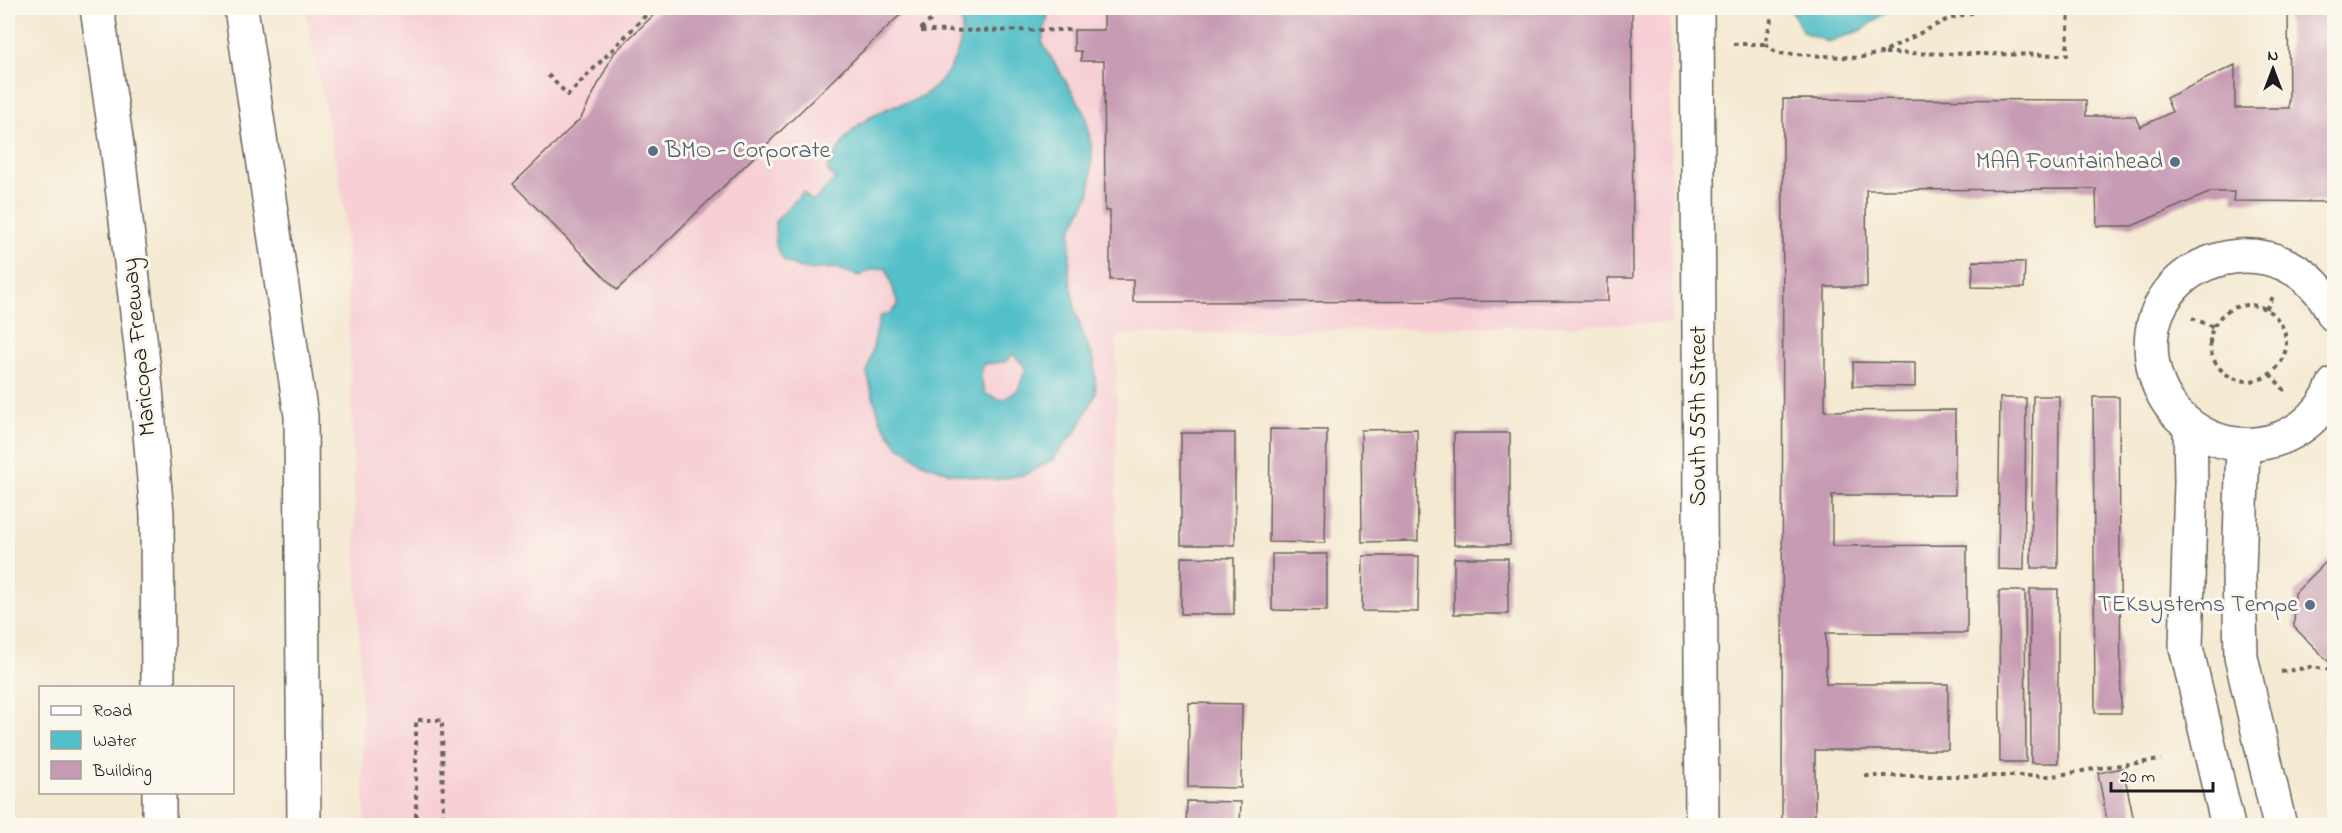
<svg xmlns="http://www.w3.org/2000/svg" width="2342" height="833" font-family="'Indie Flower',sans-serif">
<style>
.built{fill:#f7cfd5}
.water{fill:#52bfc9;stroke:#376e72;stroke-width:1.5;fill-rule:evenodd}
.building{fill:#c79bb3}
.lines{fill:none;stroke-linecap:round;stroke-linejoin:round}
.minor-casing{stroke:#68645b;stroke-width:36}
.highway-casing{stroke:#68645b;stroke-width:36}
.path{stroke:#68645b;stroke-width:4;stroke-dasharray:4.5 4.5;stroke-linecap:butt}
.minor{stroke:#fff;stroke-width:33}
.highway{stroke:#fff;stroke-width:33}
.service-dot{fill:#5c6f8a;stroke:#fbf7ec;stroke-width:2}
.labels{text-anchor:middle;dominant-baseline:central;stroke-width:6;stroke-linejoin:round;paint-order:stroke}
.service-label{font-size:24px;fill:#4e5e75;stroke:#fbf7ec;text-anchor:end}
.street-label{font-size:24px;fill:#1c1c1c;stroke:#fbf7ec}
</style>
<rect width="100%" height="100%" fill="#fbf7ec"/>
<filter id="ink" filterUnits="userSpaceOnUse"><feTurbulence type="fractalNoise" baseFrequency=".0167" numOctaves="2"/><feDisplacementMap in="SourceGraphic" scale="12" xChannelSelector="R" yChannelSelector="G"/><feConvolveMatrix kernelMatrix="1 2 1 2 8 2 1 2 1" color-interpolation-filters="sRGB"/></filter>
<filter id="wash" filterUnits="userSpaceOnUse"><feTurbulence type="fractalNoise" baseFrequency=".008" numOctaves="4" result="noise"/><feDisplacementMap in="SourceGraphic" scale="24" xChannelSelector="R" yChannelSelector="G"/><feGaussianBlur stdDeviation="1.35" result="paint"/><feColorMatrix in="noise" values="0 0 0 0 0 0 0 0 0 0 0 0 0 0 0 0 0 1.4 0 .05"/><feComposite in="paint" operator="in"/></filter>
<g filter="url(#wash)">
<rect width="100%" height="100%" fill="#f4e9d1"/>
<path class="built" d="M305,8h1365l2,315 -555,12 -2,490h-750l-20,-615z"/>
<path class="water" d="M959,8h90l-7,35 43,70 7,38 -2,42 -19,38 -2,42 6,36 8,27 11,24 2,34 -19,36 -25,30 -26,14 -31,6 -45,-7 -27,-10 -26,-18 -16,-24 -8,-25 -6,-23 13,-57 11,-3 7,-9 -12,-36 -16,2 -11,6 -23,-8 -31,2 -21,-9 -8,-15 -1,-24 28,-30 10,10 22,-23 -8,-9c8,-16 20,-38 36,-48 9,-6 22,-13 33,-17 7,-2 16,-3 22,-7 32,-16 51,-56 41,-90zM1013,354l13,14 -8,22 -15,10 -18,-6 -4,-16 2,-14 22,-2z
M1790,8h101l-29,22 -34,12 -25,-10z"/>
<g id="blocks">
<path class="building" d="M661,8h246l-290,282 -104,-106 68,-66 33,-65z
M1104,8h528l1,270h-25v23l-475,1v-22h-23v-69h-5l-1,-150h-23v-10h-7v-21h30z
M2288,8h46v194l-101,-1 1,-9h-23l-79,34h-35l-1,-37 -230,1 1,97h-42v124l130,-1v85h-123v51l135,-1v88h-141v51h122v66h-133v76h-33l1,-727 303,1v16h49l5,11 32,-15 -6,-14 69,-33v43h54z
M1973,261l52,1 -1,26 -52,-1z
M1853,362l62,1v24l-62,-1z
M2033,396h26l-1,172h-27z
M2093,397h26l2,316h-26z
M2000,398h26l-2,172 -26,-1z
M1270,429l57,1 -2,113 -56,-1z
M1417,429l1,112 -56,1 -1,-112z
M1181,433h54v112h-54z
M1454,433h56v112h-56z
M1272,554h55v57l-55,-1z
M2334,554v113l-40,-40 1,-34z
M1363,556h56l-1,56 -56,-1z
M1181,557l53,1v56h-53z
M1454,558h54v56h-54z
M2030,589h28v174h-27z
M1999,591h26l1,171h-26z
M1189,703l53,1 -1,84 -53,-1z
M2123,768l12,58h-27l-10,-53z
M1187,801l54,1 -1,24h-54z"/>
</g>
</g>
<g filter="url(#ink)">
<use href="#blocks" fill-opacity="0" stroke="#68645b" stroke-width="1.5"/>
<g class="lines">
<g class="minor-casing">
<path id="minor" d="M1697,8l5,818
M2334,315c-45,-101 -195,-63 -182,44 3,22 11,40 26,56 21,21 48,32 78,29 36,-4 65,-26 78,-60
M2190,427l1,54 -5,166 42,179
M2243,445l-4,128 2,84 39,169"/>
</g>
<g class="highway-casing">
<path id="highway" d="M97,8l20,137 29,243 11,126 1,174
M241,8l60,408 3,410
M159,792v34"/>
</g>
<path class="path" d="M944,8l-25,23 153,-1
M2106,8l37,1 29,-1
M1733,44h32l9,-36
M1765,44l12,9 81,5 23,-5 67,-34 42,-11
M1885,53l182,2 2,-47
M548,75l20,20 85,-87
M2210 343a38 38 0 1 1 76 0a38 38 0 1 1-76 0Z
M2266,309l7,-12
M2192,318l22,9
M2270,374l18,20
M2281,672l29,-5 22,3
M1865,776h188l52,-9 56,-7
M416,826v-106h26l1,106"/>
<use href="#minor" class="minor"/>
<use href="#highway" class="highway"/>
</g>
</g>
<g class="service-dot">
<circle cx="653" cy="151" r="6"/>
<circle cx="2175" cy="162" r="6"/>
<circle cx="2310" cy="605" r="6"/>
</g>
<g class="labels">
<g class="service-label">
<text x="665" y="151" text-anchor="start">BMO - Corporate</text>
<text x="2163" y="162">MAA Fountainhead</text>
<text x="2298" y="605">TEKsystems Tempe</text>
</g>
<g class="street-label">
<text transform="translate(140 347) rotate(-96)">Maricopa Freeway</text>
<text transform="translate(1699 416) rotate(-90)">South 55th Street</text>
</g>
</g>
<rect width="2342" height="833" fill="none" stroke="#fbf7ec" stroke-width="30"/>
<rect x="39" y="686" width="195" height="108" fill="#fbf7ec" stroke="#a29f99" stroke-width="1.5"/>
<rect x="51" y="706" width="30" height="9" fill="#ffffff" stroke="#a29f99" stroke-width="1.5"/>
<text x="93" y="716" font-size="18" fill="#1c1c1c">Road</text>
<rect x="51" y="731" width="30" height="18" fill="#52bfc9" stroke="#a29f99" stroke-width="1.5"/>
<text x="93" y="746" font-size="18" fill="#1c1c1c">Water</text>
<rect x="51" y="761" width="30" height="18" fill="#c79bb3" stroke="#a29f99" stroke-width="1.5"/>
<text x="93" y="776" font-size="18" fill="#1c1c1c">Building</text>
<g transform="translate(2273 69)" stroke="#fbf7ec" stroke-width="4.5" paint-order="stroke">
<path d="M0-4.5L10 22L0 15L-10 22Z" fill="#1c1c1c"/>
<text y="-9" font-size="16" font-weight="bold" text-anchor="middle" fill="#1c1c1c">N</text>
</g>
<path d="M2111 782v9h102v-9" fill="none" stroke="#1c1c1c" stroke-width="3"/>
<text x="2120" y="782" font-size="18" fill="#1c1c1c" stroke="#fbf7ec" stroke-width="4.5" paint-order="stroke">20 m</text>
</svg>
